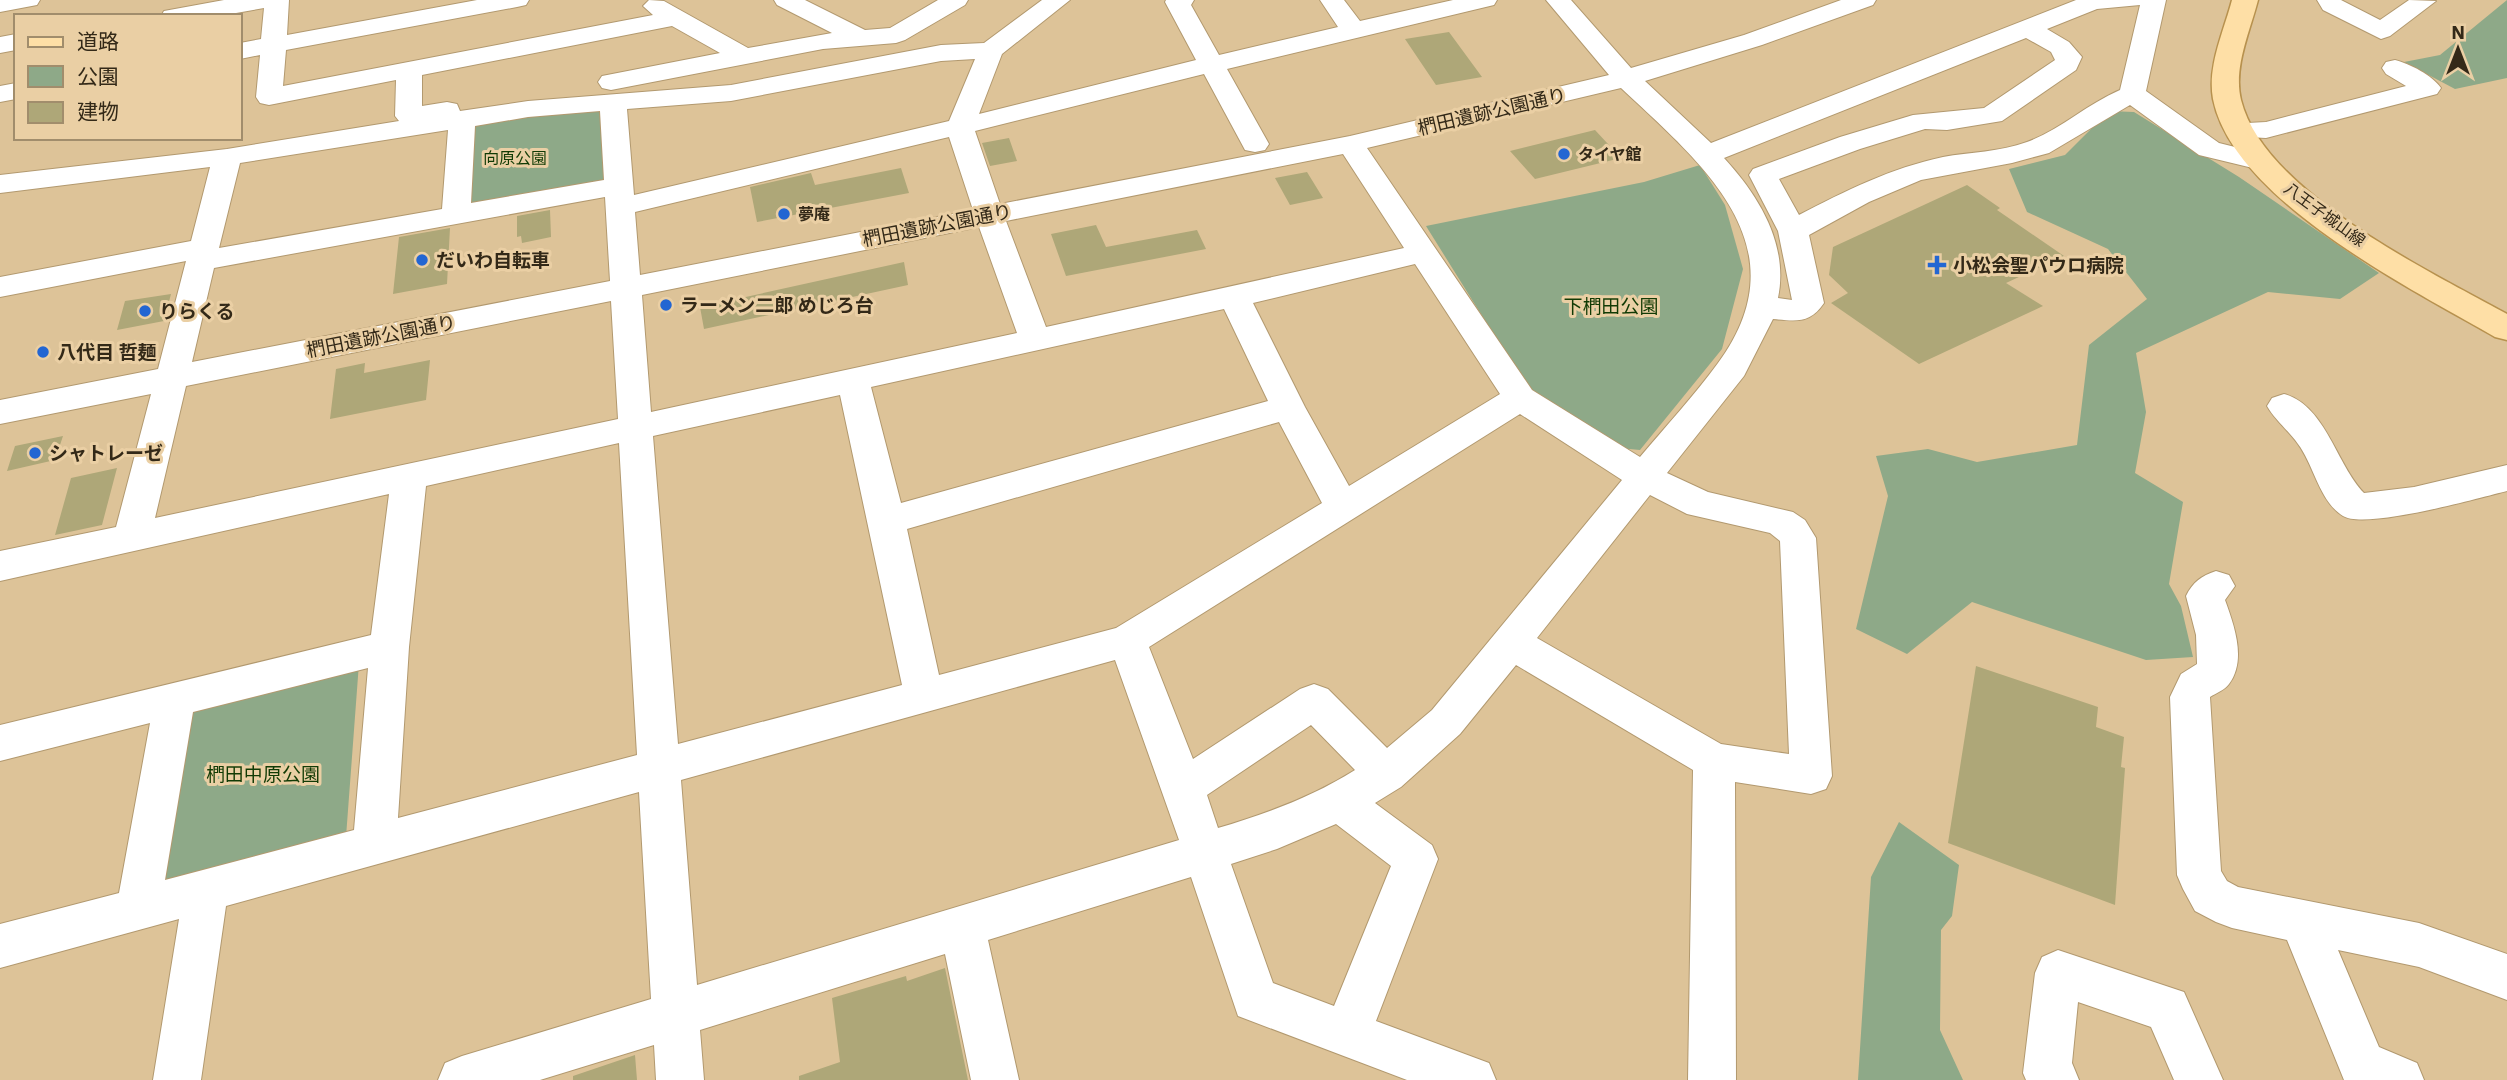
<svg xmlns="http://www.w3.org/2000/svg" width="2507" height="1080" font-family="'IBM Plex Sans','Noto Sans JP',sans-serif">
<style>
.green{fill:#8ea988}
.building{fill:#aea778}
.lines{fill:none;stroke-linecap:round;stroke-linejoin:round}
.minor-casing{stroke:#b2996f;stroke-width:2}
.major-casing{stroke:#b7914e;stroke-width:3}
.minor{fill:#fff;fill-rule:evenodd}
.major{fill:#fedfa6;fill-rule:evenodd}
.poi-dot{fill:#2366d2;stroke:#eacfa4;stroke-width:2.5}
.labels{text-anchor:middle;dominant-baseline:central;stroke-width:6;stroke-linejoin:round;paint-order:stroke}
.far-poi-label{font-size:16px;font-weight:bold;fill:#332918;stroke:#eacfa4;text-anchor:start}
.far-park-label{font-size:16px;fill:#113b05;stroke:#eacfa4}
.far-street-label{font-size:16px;fill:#332918;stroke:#eacfa4}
.street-label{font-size:19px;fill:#332918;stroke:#eacfa4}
.poi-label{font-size:19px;font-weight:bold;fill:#332918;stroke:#eacfa4;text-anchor:start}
.park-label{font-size:19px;fill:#113b05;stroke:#eacfa4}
</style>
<rect width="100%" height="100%" fill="#ddc398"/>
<path class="green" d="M2507,0v78l-52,11 -51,-27 36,-7z
M613,103l4,83 -161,30 6,-97z
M2109,111l25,1 105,65 140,96 -39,26 -72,-7 -132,61 10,59 -11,61 48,29 -14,82 12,22 12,51 -47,3 -174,-58 -65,52 -51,-25 32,-133 -12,-40 52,-7 49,13 100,-17 12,-100 58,-46 -39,-50 -81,-37 -18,-43 56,-14z
M1700,165l25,40 18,64 -21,80 -82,101 -21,-2 -90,-57 -103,-165 218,-44z
M359,663l-13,174 -188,53 30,-183z
M1899,822l60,43 -7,51 -11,14 -1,100 23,50h-105l13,-203z"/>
<path class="building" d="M1449,32l33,45 -46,8 -31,-46z
M1595,130l26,28 -86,21 -25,-28z
M1009,138l8,23 -27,5 -8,-23z
M901,168l8,25 -152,29 -7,-35 61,-14 4,12z
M1307,172l16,26 -33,7 -15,-27z
M1967,185l33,23 -3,2 67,46 -58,27 37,23 -124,58 -88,-61 17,-10 -19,-18 4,-28z
M550,210l1,27 -29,6 -1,-7 -4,1v-21z
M1096,225l10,22 91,-17 9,19 -140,27 -15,-42z
M450,228l-3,56 -54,10 6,-57z
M904,262l4,23 -204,44 -4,-22z
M171,294l-7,27 -47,9 8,-29z
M430,360l-4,40 -96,19 6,-50 29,-6 -1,10z
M63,436l-8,24 -48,11 8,-25z
M117,468l-15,57 -47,10 16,-57z
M1976,666l122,41 -2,20 28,10 -3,30 4,1 -10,137 -167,-62z
M945,968l23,112h-169v-4l41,-14 -8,-64 74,-22 1,5z
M635,1055l2,25h-64v-4z"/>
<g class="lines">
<g class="minor-casing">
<path id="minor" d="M0,0h40l-3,5 -37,7z
M224,0h65l-2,35 190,-35h52l-3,5 -9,2 -231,43 -3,36 370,-71 -10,-9 6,-6 15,1 84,47 84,-15 -55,-28 -3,-5h31l60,30 25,-2 48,-28h30l-3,5 -60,35 -9,3 -73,6 -212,41 -9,-2 -4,-6 4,-6 118,-23 -48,-27 -250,49v31l25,-4 10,2 3,7 68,-10 203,-16 210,-40 43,-2 58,-43h28l-68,54 -23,60 217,-54 -31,-58 1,-2h28l-3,5 28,50 119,-28 -18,-27h24l16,21 93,-21h44l-3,5 -267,64 42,75 -4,6 -10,2 -10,-2 -41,-76 -229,57 25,73 350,-68 259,-61 -63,-75h25l60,68 113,-33 97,-35h35l-3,5 -111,40 -117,36 66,62 365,-143h90l-20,91 73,52 52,13 4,6 -4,6 -10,2 -62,-15 -69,-50 -81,48 -37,10 -91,17 -52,22 -60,33 15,68c-14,21 -28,18 -51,16l-29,57 -77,97 41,19 85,20 12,8 11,18 16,238 -6,13 -15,5 -76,-12 1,298h-48l5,-310 -177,-105 -56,69 -59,53 -26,16 57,42 6,14 -62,162 113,42 7,17h-89l-169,-64 -47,-139 -203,63 31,140h-48l-26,-126 -245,76 4,50h-48l-2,-35 -114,35h-102l7,-17 17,-7 189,-57 -12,-207 -413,114 -25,174h-48l26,-161 -179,49v-44l119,-31 31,-170 -150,38v-36l371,-90 18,-141 -389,87v-30l116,-24 35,-133 -151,30v-24l158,-31 28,-108 -186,36v-20l191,-36 19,-74 -210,26v-18l227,-26 172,-28 -4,-5 1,-36 -127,25 -9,-2 -4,-6 4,-42 -20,4v-16l21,-4 3,-31 -45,8h-58l3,-5zM2140,5l-20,85c-33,14 -60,40 -93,52 -27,10 -57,10 -84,15 -52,11 -98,34 -144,58l-20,-36 81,-30 65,-20 22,1 55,-9 74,-51 6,-13 -13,-15 -22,-13 50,-20zM2026,38l25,14 4,8 -71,48 -71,7 -73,22 -87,32 -4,6 29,56 14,69 -14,-2c11,-53 -19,-102 -54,-140zM975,59l-26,62 -315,74 -7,-86 104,-8 210,-40zM1621,88c81,76 183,158 97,275 -24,33 -52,63 -78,94l-108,-67 -165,-242zM600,111l4,69 -133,23 4,-77 53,-9zM448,130l-6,79 -223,39 21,-85zM949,137l24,73 -333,65 -5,-63zM1343,154l61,94 -358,79 -40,-106zM605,197l5,84 -418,81 22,-94zM979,227l38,106 -366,79 -9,-117zM1415,264l85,130 -151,92 -44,-79 -52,-104zM611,301l7,118 -463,99 31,-132zM1224,309l44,92 -367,102 -30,-116zM840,395l62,290 -224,59 -25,-308zM1520,414l102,66 -190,230 -45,38 -59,-59 -14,-5 -14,5 -107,70 -44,-112zM1279,422l43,81 -206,125 -177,47 -32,-146zM619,443l18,312 -239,63 11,-171 17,-161zM1650,495l37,19 83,19 10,8 9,213 -68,-10 -184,-106zM1115,660l64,180 -482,145 -16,-205zM368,668l-14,162 -189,50 28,-168zM1311,725l44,45c-43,27 -89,44 -137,58l-11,-33zM1336,824l55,42 -57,140 -61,-23 -42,-119 46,-15z
M2317,0h24l39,20 29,-20 27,1 -46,35 -9,3 -58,-29z
M16,34v16l-16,3v-16z
M2395,60c15,4 37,15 46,28l-4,6 -171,44 -37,-2 -4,-6 4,-6 37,-2 140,-36 -20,-12 -4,-6 4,-6z
M16,83v16l-16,3v-16z
M2284,394c42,12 52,70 80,99l50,-6 93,-22v26c-28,7 -142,39 -164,25 -24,-15 -29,-51 -45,-72 -10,-14 -23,-24 -31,-38l5,-8z
M2216,571l13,4 6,11 -10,14c9,25 22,60 4,84 -4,6 -13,9 -19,13l11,174 6,10 11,6 181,36 88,31v46l-88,-33 -81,-17 41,97 38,16 7,17h-80l-57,-140 -55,-12 -16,-6 -21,-11 -12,-22 -6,-14 -7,-178 11,-23 16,-10 -1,-29 -10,-39c7,-14 15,-20 30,-25z
M2058,950l126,42 39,88h-49l-23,-53 -73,-25 -6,61 7,17h-53l-3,-7 12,-100 7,-16z"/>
</g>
<g class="major-casing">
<path id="major" d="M2232,0h26c-8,31 -25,68 -17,100 23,92 188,171 266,214v26l-12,-3c-83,-48 -262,-137 -282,-238 -6,-33 11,-68 19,-99z"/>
</g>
<use href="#minor" class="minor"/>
<use href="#major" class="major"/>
</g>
<g class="poi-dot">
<circle cx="1564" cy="154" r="7"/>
<circle cx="784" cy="214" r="7"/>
<circle cx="422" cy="260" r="7"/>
<path d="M1933.5 254.5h7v7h7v7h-7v7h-7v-7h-7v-7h7z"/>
<circle cx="666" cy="305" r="7"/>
<circle cx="145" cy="311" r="7"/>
<circle cx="43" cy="352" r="7"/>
<circle cx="35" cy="453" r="7"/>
</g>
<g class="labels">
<g class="far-poi-label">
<text x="1578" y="154">タイヤ館</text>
<text x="798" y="214">夢庵</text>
</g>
<g class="far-park-label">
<text x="515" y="158">向原公園</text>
</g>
<g class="far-street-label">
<text transform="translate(2325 214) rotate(36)">八王子城山線</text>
</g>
<g class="street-label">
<text transform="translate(1492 111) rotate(-13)">椚田遺跡公園通り</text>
<text transform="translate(937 225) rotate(-11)">椚田遺跡公園通り</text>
<text transform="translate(381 336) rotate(-11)">椚田遺跡公園通り</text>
</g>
<g class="poi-label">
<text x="436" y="260">だいわ自転車</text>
<text x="1953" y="265">小松会聖パウロ病院</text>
<text x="680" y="305">ラーメン二郎 めじろ台</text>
<text x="159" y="311">りらくる</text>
<text x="57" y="352">八代目 哲麺</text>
<text x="49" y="453">シャトレーゼ</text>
</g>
<g class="park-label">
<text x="1611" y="306">下椚田公園</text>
<text x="263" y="774">椚田中原公園</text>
</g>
</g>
<rect x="14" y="14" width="228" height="126" fill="#eacfa4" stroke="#a18d6c" stroke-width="2"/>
<rect x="28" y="37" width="35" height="10" fill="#fedfa6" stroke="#a18d6c" stroke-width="2"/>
<text x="77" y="49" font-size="21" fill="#332918">道路</text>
<rect x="28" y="66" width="35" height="21" fill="#8ea988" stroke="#a18d6c" stroke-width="2"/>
<text x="77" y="84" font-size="21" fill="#332918">公園</text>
<rect x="28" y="102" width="35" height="21" fill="#aea778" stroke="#a18d6c" stroke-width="2"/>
<text x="77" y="119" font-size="21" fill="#332918">建物</text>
<g transform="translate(2458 49)" stroke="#eacfa4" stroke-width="5" paint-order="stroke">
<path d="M0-5L12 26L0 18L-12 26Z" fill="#332918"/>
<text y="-10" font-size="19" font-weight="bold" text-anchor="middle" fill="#332918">N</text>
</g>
</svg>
